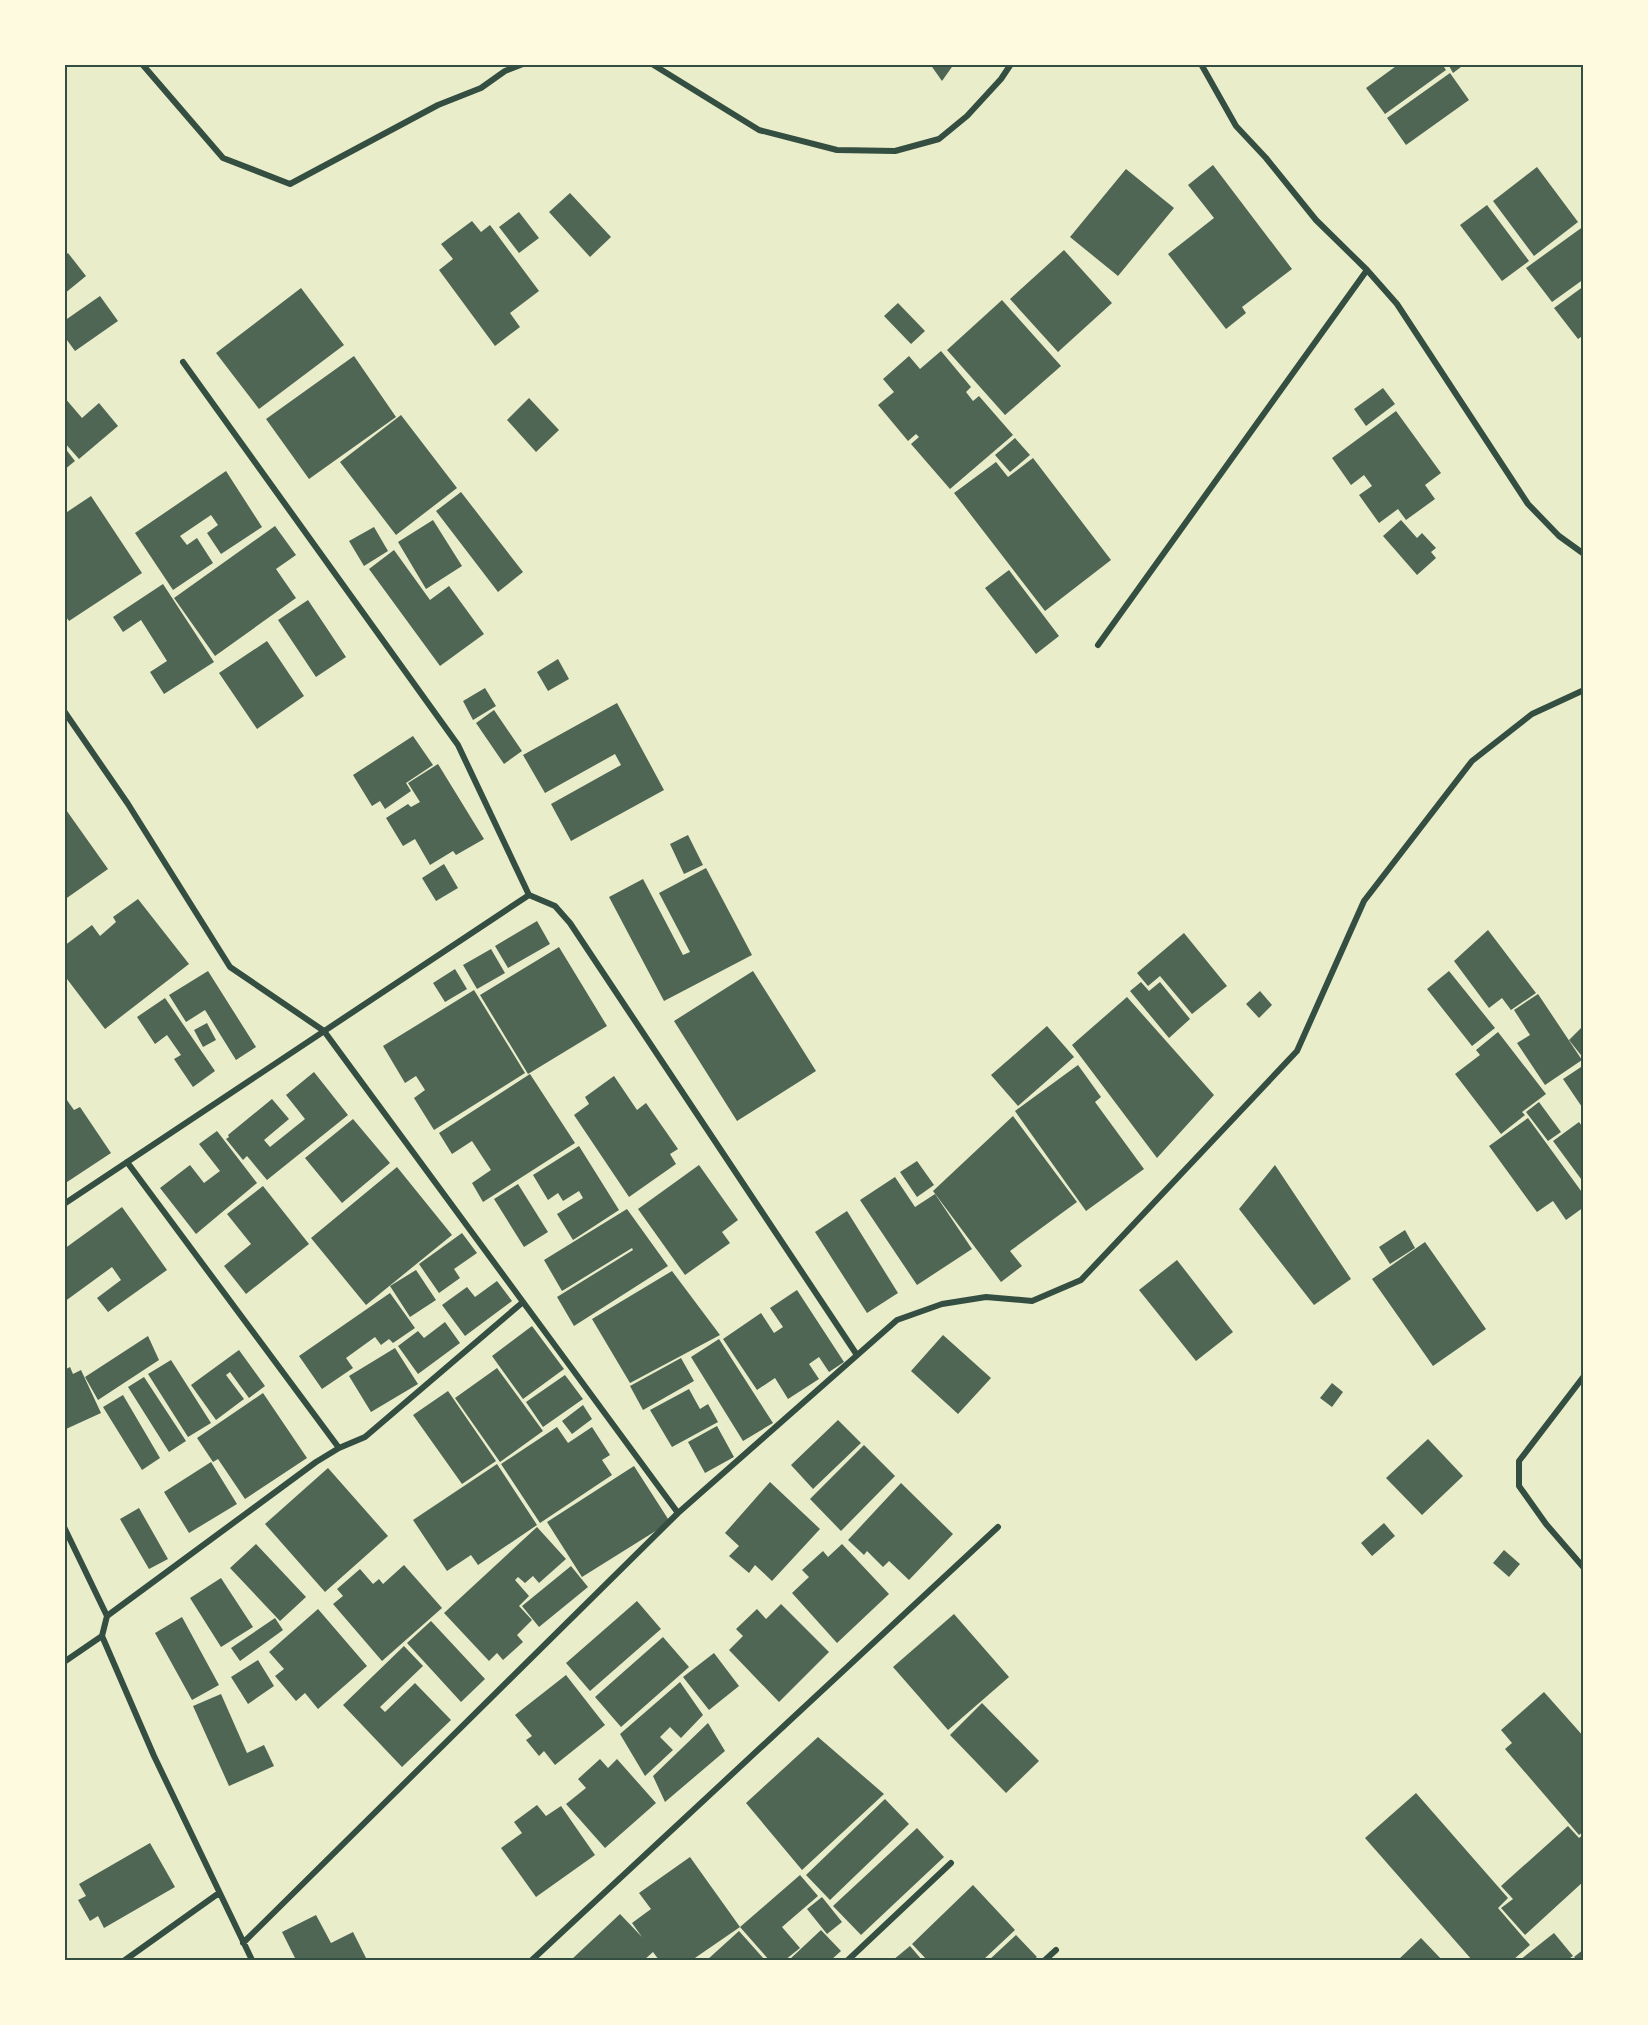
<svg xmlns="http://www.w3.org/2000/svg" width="1648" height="2025" font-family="Lato,sans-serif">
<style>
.building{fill:#4f6655}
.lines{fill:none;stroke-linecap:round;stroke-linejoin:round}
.minor{stroke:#344e41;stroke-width:6}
.neatline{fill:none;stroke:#344e41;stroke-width:2}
</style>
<rect width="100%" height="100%" fill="#e9edc9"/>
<path class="building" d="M930,64h24l-12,17z
M1399,64h43l4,6 -61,44 -19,-26z
M1448,64h17l-12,9z
M1450,73l19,27 -63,45 -19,-27z
M1213,165l79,104 -50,38 4,6 -20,16 -58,-75 46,-36 -26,-33z
M1537,167l41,55 -44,34 -41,-55z
M1126,169l48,39 -56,68 -48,-39z
M570,193l41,44 -21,20 -41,-45z
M1487,205l42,56 -27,20 -42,-56z
M519,212l20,26 -20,15 -20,-26z
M472,221l9,11 9,-7 49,66 -29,22 10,14 -25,19 -56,-76 14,-11 -12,-15z
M1584,226v53l-32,23 -26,-34z
M1064,250l48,53 -54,49 -48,-53z
M68,253l18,23 -22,18v-38z
M1584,286v49l-6,4 -24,-31z
M301,288l43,57 -85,64 -43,-56z
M100,296l18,25 -43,30 -11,-15v-15z
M1002,300l59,66 -56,49 -58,-65z
M898,303l27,28 -14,13 -27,-28z
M941,351l30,36 -5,5 7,9 6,-5 34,39 -63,54 -39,-45 8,-7 -3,-3 -8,7 -30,-36 16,-13 -11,-13 26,-23 11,13z
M354,356l42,61 -87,62 -43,-60z
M1383,388l12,16 -29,22 -12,-17z
M64,397l18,21 17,-15 19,23 -39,33 -15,-17z
M529,398l30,32 -23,22 -29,-32z
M1396,411l45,62 -16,12 10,14 -29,21 -8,-11 -19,14 -20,-28 13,-9 -8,-11 -13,10 -19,-27z
M401,415l56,73 -61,47 -56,-73z
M1015,438l15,17 -20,17 -15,-17z
M64,447l11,14 -11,9z
M1033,458l78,102 -66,51 -91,-118 42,-31 12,15z
M226,471l36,56 -41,27 -14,-21 11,-8 -7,-10 -31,21 7,9 10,-7 16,25 -40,27 -38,-57z
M461,492l62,80 -25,20 -62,-81z
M91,496l51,77 -73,48 -5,-7v-100z
M433,520l29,46 -36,23 -28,-47z
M1401,520l16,18 5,-5 14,15 -5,4 5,6 -19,17 -34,-39z
M275,526l21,29 -20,14 20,29 -81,58 -41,-58z
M374,527l14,24 -24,15 -15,-25z
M394,550l36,50 19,-14 35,48 -44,32 -71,-97z
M1009,570l50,66 -23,18 -51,-66z
M163,584l51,78 -50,32 -14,-22 17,-11 -26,-41 -18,12 -10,-15z
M308,600l38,57 -30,20 -38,-57z
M267,641l37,55 -47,33 -38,-56z
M558,659l11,20 -21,12 -11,-19z
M485,688l11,18 -23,14 -10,-19z
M617,703l47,87 -93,51 -20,-37 70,-39 -6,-11 -70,39 -22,-38z
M494,710l28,41 -18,13 -28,-41z
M413,736l20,29 -27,18 5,8 -26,18 -5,-8 -8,5 -19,-31z
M438,764l46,75 -28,16 -3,-4 -23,14 -15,-26 -12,7 -17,-28 22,-14 3,3 9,-5 -12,-19z
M64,807l44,62 -44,31z
M688,835l15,30 -19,9 -14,-30z
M444,864l14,24 -22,13 -14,-23z
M706,868l46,87 -88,46 -55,-104 34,-18 40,76 7,-3 -31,-59z
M138,899l51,65 -84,65 -41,-54v-29l28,-21 8,11 16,-14 -3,-5z
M537,921l13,23 -42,24 -13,-22z
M1488,930l48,63 -25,17 -9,-12 -13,10 -35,-47z
M1184,933l43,53 -35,28 -32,-38 -12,10 -11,-13z
M559,947l48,79 -79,48 -48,-79z
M491,949l14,24 -28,16 -14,-24z
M455,969l12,20 -22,13 -12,-19z
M208,971l48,76 -20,13 -31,-50 -19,12 -17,-27z
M753,971l63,100 -79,50 -63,-100z
M1449,971l46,57 -23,18 -45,-57z
M1141,982l8,9 11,-9 30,37 -21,19 -39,-47z
M474,990l51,83 -91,57 -20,-32 11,-8 -9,-14 -11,7 -22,-37z
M1260,991l12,14 -13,13 -13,-14z
M1538,994l44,66 -37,25 -28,-42 13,-8 -16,-25z
M1127,997l87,98 -57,63 -85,-113z
M165,998l50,73 -22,16 -19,-28 7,-4 -14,-20 -12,9 -18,-27z
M207,1023l9,17 -13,7 -9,-17z
M1584,1025v34l-15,-19z
M1047,1026l27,31 -56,49 -27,-31z
M1498,1032l48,62 -24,18 3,3 -24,19 -46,-60 25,-19 -4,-5z
M1078,1065l23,32 -6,5 49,67 -58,42 -71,-100z
M1584,1065v45l-21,-31z
M314,1072l34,43 -81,65 -20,-24 -4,4 -17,-21 3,-2 -1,-2 44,-36 17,20 -25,21 6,7 35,-28 -19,-24z
M530,1074l45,69 -92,59 -11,-19 19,-13 -19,-29 -20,13 -13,-21z
M614,1076l23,34 9,-7 32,46 -8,5 6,10 -47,33 -55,-82 15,-11 -4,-7z
M64,1096l10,14 6,-3 31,46 -47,31z
M1539,1102l22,30 -13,9 -22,-29z
M1013,1116l64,86 -67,49 12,15 -21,16 -68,-91z
M1528,1118l56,77v12l-18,13 -13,-19 -16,11 -48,-66z
M353,1119l37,44 -48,40 -37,-45z
M1579,1122l5,7v54l-31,-42z
M217,1131l40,52 -61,51 -36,-46 30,-23 14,18 16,-12 -21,-27z
M579,1146l40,64 -46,30 -16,-26 26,-16 -4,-7 -16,10 -5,-8 -10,7 -15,-25z
M917,1161l17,24 -17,12 -17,-25z
M699,1165l39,55 -16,12 8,11 -45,32 -47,-66z
M1275,1165l76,114 -37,26 -75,-96z
M397,1167l55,68 -86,70 -55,-67z
M895,1177l20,30 20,-13 37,55 -55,36 -57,-85z
M518,1184l30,48 -24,15 -30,-48z
M263,1186l46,58 -63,50 -22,-28 27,-22 -24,-30z
M122,1207l45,63 -59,42 -11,-14 24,-18 -9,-13 -48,35v-53z
M627,1209l41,57 -94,60 -17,-29 76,-47 -1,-2 -70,43 -18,-31z
M847,1211l51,82 -31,20 -52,-81z
M1405,1230l10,18 -25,16 -11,-17z
M462,1233l15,20 -23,16 6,9 -21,15 -20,-29z
M1425,1242l61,87 -53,37 -61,-87z
M1177,1260l56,72 -37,29 -57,-71z
M416,1270l20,30 -26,17 -20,-31z
M672,1271l48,64 -90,48 -38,-64z
M497,1281l15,20 -47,35 -23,-31 25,-18 8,10z
M797,1290l47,72 -15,10 -10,-15 -10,7 10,15 -31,20 -13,-21 -18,12 -34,-51 38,-26 13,20 9,-6 -13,-19z
M390,1293l25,35 -22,15 -4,-4 -8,6 -6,-8 -29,21 7,10 -31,21 -23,-33z
M445,1322l15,21 -42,31 -20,-28 20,-15 6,7z
M532,1326l32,43 -41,30 -31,-43z
M943,1335l48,43 -33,36 -47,-43z
M148,1336l11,24 -61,40 -13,-23z
M719,1339l54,84 -30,18 -52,-84z
M395,1348l23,36 -47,28 -22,-36z
M239,1350l26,36 -16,12 -19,-26 -4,3 18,24 -28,21 -25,-35z
M681,1358l13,23 -51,29 -13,-24z
M171,1360l40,63 -23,14 -40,-63z
M70,1367l3,7 8,-4 20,43 -35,16 -2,-4v-55z
M497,1368l46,63 -43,31 -45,-64z
M565,1375l18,24 -40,28 -17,-25z
M144,1377l42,64 -17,11 -41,-65z
M1332,1383l11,9 -11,15 -12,-9z
M689,1389l11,20 8,-5 10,18 -46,25 -22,-37z
M448,1391l48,70 -34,23 -49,-69z
M263,1393l44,65 -62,41 -27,-40 -5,3 -16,-24z
M123,1395l37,63 -18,12 -39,-63z
M583,1405l9,14 -20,15 -10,-13z
M838,1420l23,23 -48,46 -22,-24z
M717,1426l17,31 -29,16 -17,-31z
M557,1427l11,16 24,-16 18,28 -8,5 10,15 -72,48 -39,-59z
M1428,1439l35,37 -41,39 -36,-37z
M864,1445l31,31 -54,55 -31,-32z
M211,1462l26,42 -48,29 -25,-41z
M497,1464l40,61 -59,40 -7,-10 -24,16 -34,-51z
M634,1466l36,56 -88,55 -35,-55z
M328,1468l60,68 -63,56 -60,-68z
M770,1482l50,47 -48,52 -17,-16 -6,8 -20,-17 10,-10 -14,-13z
M901,1483l52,51 -44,46 -20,-19 -6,6 -16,-16 -3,4 -16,-15z
M139,1508l29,51 -19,10 -29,-50z
M1384,1523l11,13 -23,20 -11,-13z
M537,1527l29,32 -27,24 -6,-7 -8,7 -7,-6 -3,3 14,16 -10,10 13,14 -15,15 6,7 -20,18 -6,-7 -8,8 -45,-48z
M256,1544l50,53 -26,24 -50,-53z
M842,1544l47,50 -52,49 -45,-50 17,-16 -7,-7 21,-19 5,6z
M1504,1550l16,14 -11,13 -16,-14z
M404,1565l38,43 -60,53 -49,-57 10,-8 -6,-7 23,-20 13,15 6,-5 4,5z
M571,1566l17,21 -49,40 -17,-21z
M221,1578l32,49 -32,20 -31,-49z
M637,1601l24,28 -71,62 -24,-28z
M781,1604l48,48 -50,50 -50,-52 14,-14 -7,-7 21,-20 9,10z
M318,1609l49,57 -49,43 -13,-16 -9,8 -21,-25 9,-7 -15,-17z
M954,1614l55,63 -61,53 -55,-63z
M182,1617l37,68 -27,15 -37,-67z
M275,1618l8,12 -43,31 -9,-13z
M431,1621l54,58 -24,23 -54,-59z
M663,1637l26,30 -68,60 -26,-30z
M404,1646l19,20 -43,41 5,5 30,-29 36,37 -49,47 -59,-62z
M714,1653l25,33 -30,24 -26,-33z
M258,1660l16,26 -26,18 -17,-27z
M566,1675l39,50 -50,40 -11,-14 -5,5 -13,-16 6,-4 -17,-21z
M680,1682l23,33 -22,23 -11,-11 -10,10 13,13 -28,26 -25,-42z
M1544,1692l40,45v94l-5,4 -74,-86 7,-6 -11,-13z
M221,1694l26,59 17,-8 10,21 -45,20 -36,-80z
M982,1703l57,58 -33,32 -56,-58z
M708,1723l17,28 -60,51 -12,-26z
M818,1737l66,57 -82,76 -56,-67z
M600,1759l8,9 9,-9 39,44 -51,45 -39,-44 20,-16 -8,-9z
M1416,1793l92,105 -10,10 32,37 -17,15h-41l-107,-122z
M885,1799l24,25 -79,76 -24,-25z
M537,1805l9,11 15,-10 34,49 -59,42 -35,-49 21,-15 -8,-11z
M1568,1826l11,12 5,-4v47l-59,54 -24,-27 12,-9 -12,-13z
M917,1828l27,29 -83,78 -28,-29z
M150,1843l25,44 -71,41 -6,-12 -8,5 -12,-21 8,-4 -7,-12z
M690,1857l50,70 -48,33h-33l-6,-8 -9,8h-73l49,-46 22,23 -10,-14 19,-14 -12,-16z
M800,1875l18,21 -36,31 18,21 -15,12h-16l-29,-33z
M973,1885l42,45 -32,30h-56l-15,-16z
M822,1897l20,25 -15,12 -20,-25z
M316,1915l15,28 22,-11 14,28h-71l-14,-28z
M821,1930l20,21 -10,9h-42z
M739,1931l26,29h-58z
M1554,1933l19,23 -6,4h-47z
M1016,1935l21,22 -4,3h-44z
M1421,1938l21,22h-44z
M910,1946l12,14h-29z
M1584,1949v11h-7l-3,-3z"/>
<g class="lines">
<path class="minor" d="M142,64l81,94 67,26 148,-79 43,-17 24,-17 18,-7
M652,64l107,66 78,20 58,1 44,-12 28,-23 34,-37 10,-15
M1201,64l35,62 30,32 50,62 51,50 30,34 131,200 31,32 25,18
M183,362l275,383 71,150
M1098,645l269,-375
M64,711l64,93 102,163 94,64 354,482
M127,1162l212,286
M64,1204l465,-309 26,11 15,17 287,432
M1584,1376l-65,85v25l27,38 38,44
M64,1527l43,89 -5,20 52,120 98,204
M107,1616l209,-154 23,-14 26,-11 158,-135
M64,1662l38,-26
M243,1943l435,-430 219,-193 45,-16 44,-7 46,4 49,-21 216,-229 67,-150 108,-140 60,-47 52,-24
M125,1960l94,-67
M532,1960l466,-433
M848,1960l103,-97
M1045,1960l11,-10"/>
</g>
<rect width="1648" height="2025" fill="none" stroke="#fefae0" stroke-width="132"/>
<rect x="66" y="66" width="1516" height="1893" class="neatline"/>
</svg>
